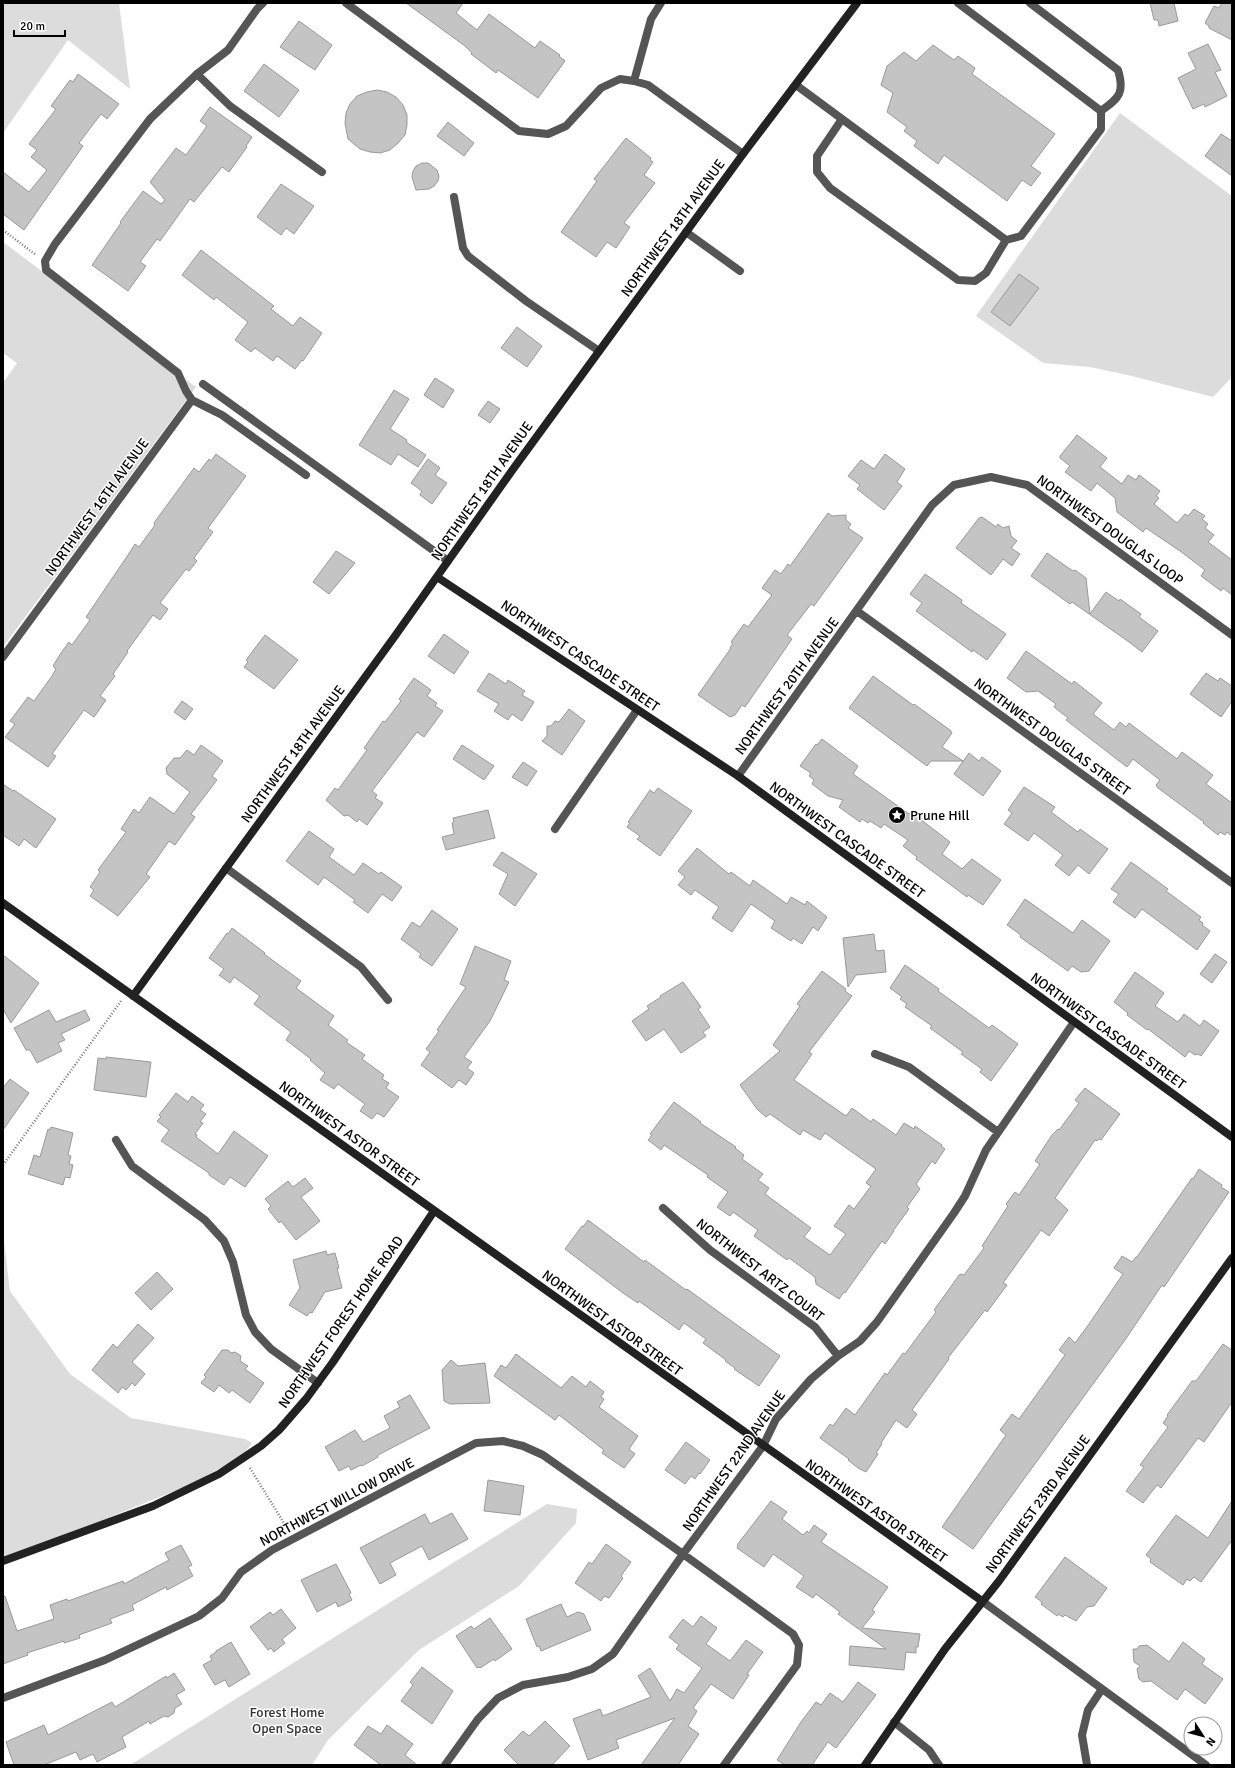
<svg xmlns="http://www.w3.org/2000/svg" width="1235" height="1768" font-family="Signika,sans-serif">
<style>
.green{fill:#dcdcdc}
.building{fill:#c4c4c4;stroke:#999}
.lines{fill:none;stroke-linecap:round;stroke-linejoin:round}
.path{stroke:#777;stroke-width:2.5;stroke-dasharray:1 2;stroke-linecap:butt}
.lane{stroke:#555;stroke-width:8}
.street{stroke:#555;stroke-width:8}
.secondary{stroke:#222;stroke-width:8}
.labels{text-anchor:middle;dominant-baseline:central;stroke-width:3;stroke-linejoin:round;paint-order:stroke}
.street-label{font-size:14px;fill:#000;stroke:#fff}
.poi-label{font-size:14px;fill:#000;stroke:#fff;text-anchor:start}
.park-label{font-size:14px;fill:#333;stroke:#fff}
</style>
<rect width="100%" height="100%" fill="#fff"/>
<path class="green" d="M3,3h116l11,86 -62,-49 -65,93z
M1120,113l112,83v181l-19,20 -81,-21 -42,-9 -47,-4 -67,-47z
M3,242l193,145 -193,260v-264l14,-20 -14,-10z
M3,1233l7,58 60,83 61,44 114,21 7,4 -10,13 -53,29 -91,37 -95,36z
M547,1504l30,5 -1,14 -57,63 -100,64 -91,90 -16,25h-182z"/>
<path class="building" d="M406,3h57l-7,10 21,17 12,-16 46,34 5,-7 20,14 -1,1 6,5 -27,37 -40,-28 -2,3 -25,-19 1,-1 -7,-7z
M1150,3h24l4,18 -19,5 -1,-6h-4z
M1222,3h10v37l-23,-12v-2l-4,-3 9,-17 5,2z
M299,21l33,24 -17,25 -35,-23z
M1208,44l13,26 -6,2 12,24 -22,11 -1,-3 -11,5 -15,-31 18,-9 -8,-16z
M933,45l21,15 4,-4 17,12 -3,6 83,60 -24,32 10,7 -10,13 -9,-6 -15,21 -63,-46 -6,9 -24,-18 3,-5 -13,-10 3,-4 -20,-15 6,-19 -12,-8 6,-19 17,-14 12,9z
M264,64l35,26 -20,27 -35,-26z
M78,74l41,30 -12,15 -6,-5 -22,29 4,3 -59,84 -21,-16v-42l26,20 18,-22 -16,-13 6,-7 -8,-6 27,-35 -5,-3 19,-26 3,2z
M377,90l10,2 9,5 7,8 4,10v10l-2,10 -7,8 -8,7 -10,3 -10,-1 -10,-3 -12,-10 -3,-16 1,-10 4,-9 7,-8 10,-4z
M210,107l42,30 -6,9 1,1 -18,25 -7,-5 -28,35 -4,-3 -30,42 -3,-2 -17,23 6,4 -18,25 -36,-26 29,-42 -1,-1 23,-31 18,13 4,-4 -15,-18 26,-34 10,7 21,-29 -7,-5z
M448,122l26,21 -10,13 -27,-20z
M1221,134l11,7v35l-27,-20z
M626,138l25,20 -1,2 3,2 -9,13 11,8 -31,40 6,4 -14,21 -9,-6 -11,15 -35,-25 36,-51 -3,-2z
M422,163h6l9,7 2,6 -1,5 -4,5 -5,3 -13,1 -4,-13 1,-6 3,-5z
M281,184l33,22 -20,28 -8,-6 -5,7 -24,-18z
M201,250l73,56 -3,3 22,17 7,-9 22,16 -19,28 -1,-1 -7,9 -18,-13 -4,5 -18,-13 -4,4 -16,-12 13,-18 -32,-25 -2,3 -32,-25z
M1019,274l20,14 -29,38 -19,-14z
M517,327l25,19 -15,21 -26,-19z
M435,378l19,12 -11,18 -19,-13z
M394,390l15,9 -19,30 17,11 -1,2 20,13 -8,12 -20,-13 -7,11 -32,-20z
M488,401l12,8 -10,14 -12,-8z
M1077,435l30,23 -7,9 22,17 6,-9 8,5 3,-5 21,16 -4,5 3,2 -5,6 23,19 8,-9 3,2 6,-7 11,7 -3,3 6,5 -3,4 9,7 -6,7 24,18v35l-9,-7 -2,3 -20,-15 4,-6 -25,-19 -34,-23 -3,4 -26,-20 -2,-14 -18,-15 -6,8 -26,-19 5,-6 -10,-8v-2z
M216,454l30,22 -38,52 5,4 -19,26 3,3 -8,10 -3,-2 -26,34 8,6 -8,11 -7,-5 -26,36 1,1 -15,22 2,2 -15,20 6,4 -12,17 -10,-7 -32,44 4,2 -8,11 -43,-30 10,-13 -5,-3 18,-24 6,4 18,-25 4,-7 -3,-3 8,-13 8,-11 3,3 18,-25 -4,-3 42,-62 7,-11 4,3 16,-22 -1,-2 40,-55 5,4 10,-13 2,2z
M885,454l20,15 -8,13 5,4 -18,24 -27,-21 3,-4 -12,-9 13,-16 13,9z
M428,459l12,9 -5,7 12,8 -15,21 -12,-9 2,-4 -11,-8z
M828,513l4,3 14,-1v5l5,4 -3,4 15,10 -2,3 -47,65 -3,-2 -24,31 5,4 -47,68 -3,-2 -7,10 -5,2 -32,-22 33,-47h-1l3,-5 -2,-1 13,-18 4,3 24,-32 -10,-7 13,-18 6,4 7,-10 2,2z
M982,517l14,10 2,-3 5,4 6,-2 2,10 6,5 -6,7 9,6 -8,12 -9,-7 -12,16 -35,-27 23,-30z
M336,551l19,12 -26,31 -16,-12z
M1047,553l26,18 2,-1 11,8 4,36 16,-22 13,9 1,-2 21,15 -2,3 19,14 -16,21 -13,-10 -57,-40 -2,2 -39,-28z
M925,574l37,26 -1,3 45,31 -19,26 -14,-10 -1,2 -56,-41 6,-8 -12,-9z
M444,634l25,18 -15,22 -26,-18z
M265,635l33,25 -24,29 -30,-22 4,-5 -2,-2z
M1026,651l46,33 2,-3 28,22 -9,11 21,16 6,-8 6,5 3,-4 48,36 5,-7 31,23 -7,9 26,19v33l-5,-4 -2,3 -5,-3 -2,3 -15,-12 1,-1 -46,-34 -2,-3 4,-5 -27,-21 -6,8 -61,-47 2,-2 -14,-11 2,-3 -18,-13 -12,1 -19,-14z
M489,673l17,11 2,-4 17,11 -3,4 12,7 -12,19 -10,-7 -4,6 -14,-9 5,-7 -22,-13z
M1206,673l12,8 2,-3 12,8v15l-11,16 -31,-23z
M873,676l40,29 1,-1 36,26 2,3 -10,14 21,14h-32l-4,5 -78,-58z
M414,678l17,12 -4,6 10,7 -2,3 8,5 -19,26 -7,-5 -45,59 5,4 -2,3 8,5 -16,22 -8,-6 -2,3 -9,-7 -4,1 -18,-16 9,-12 3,2 29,-40 -3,-2 19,-27 2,1 16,-21 -2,-2z
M182,701l11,8 -8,11 -11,-8z
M569,709l16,12 -23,34 -20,-14 5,-5v-10h4l4,-5 4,1z
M822,739l36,27 -5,8 56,40 2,-2 39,30 -8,12 20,15 10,-10 29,21 -18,25 -15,-10 -1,2 -51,-38 1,-2 -14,-11 5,-6 -24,-16 -3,4 -11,-7 -2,2 -6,-4 -2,3 -21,-15 4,-7 -15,-4 -16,-12 2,-4 -5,-4 2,-3 -11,-7 16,-22 1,1z
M201,745l22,16 -11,15 5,4 -26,34 4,3 -20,28 -6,-4 -23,33 4,3 -32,39 -28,-20 4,-6 -4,-3 10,-15 -2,-2 28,-38 -5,-3 13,-20 5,4 11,-16 24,17 16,-22 -23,-18 -1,-6 8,-10h6l7,-8 7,5z
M462,745l32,21 -10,14 -31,-21z
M969,753l10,8 3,-4 19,14 -18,25 -29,-22z
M523,762l14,9 -10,15 -15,-9z
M3,784l10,7 1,-1 42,29 -20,29 -12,-9 -5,7 -16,-11z
M1024,787l31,20 -4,5 27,20 2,-3 28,20 -19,25 -11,-9 -9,11 -14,-11 8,-10 -29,-22 -6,8 -24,-17 8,-11 -4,-3z
M658,788l34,23 -32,45 -23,-17 3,-3 -13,-9 3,-4 -2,-1 22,-32 4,3z
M488,810l7,28 -49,12 -4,-13 12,-3 -2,-11 2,-1 -1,-4z
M309,831l25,18 -5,8 25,18 9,-12 16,11 2,-2 21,15 -10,14 -10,-7 -14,19 -15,-11 2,-2 -31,-23 -6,8 -32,-24z
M697,848l32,26 2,-2 19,14 3,-6 34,24 4,-7 14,8 2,-4 20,16 -9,14 -5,-4 -11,17 -9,-6 -2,3 -20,-13 4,-7 -24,-17 -19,28 -20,-14 7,-11 -24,-17 -4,5 -13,-10 7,-8 -7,-6z
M502,852l35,22 -22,32 -16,-12 9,-20 -15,-9z
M1131,862l37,27 -2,2 35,26 -2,3 4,3 -1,2 8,6 -13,19 -55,-41 -7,9 -22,-16 6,-8 -8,-5z
M1025,899l48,34 9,-13 28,21 -21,30 -8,1 -9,-6 -4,5 -48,-34 1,-2 -14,-10z
M432,910l26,19 -26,37 -13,-9 2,-3 -20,-15 11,-17 8,5z
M232,928l33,25 -1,1 37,27 -5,7 38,28 -6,9 20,15 -2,2 19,13 -3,4 22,16 -2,4 7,4 -3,5 13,9 -15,20 -7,-4 -5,6 -12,-8 5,-7 -27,-20 -4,5 -14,-9 5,-7 -15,-13 1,-1 -25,-19 5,-8 -37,-28 6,-8 -26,-19 -4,6 -11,-8 5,-6 -15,-11 18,-25 1,1z
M874,934l2,17 8,-1 2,22 -30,3 -8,12 -5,-49z
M475,946l36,15 -7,19 5,2 -19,39 -26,36 8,5 -5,6 7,5 -8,12 -7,-5 -7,8 -31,-23 9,-13 -4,-3 13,-18 -2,-1 29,-43 -6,-3z
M1215,954l12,8 -15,21 -12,-9z
M3,955l36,28 -28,40 -8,-14z
M905,965l34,24 -1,2 51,37 3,-3 26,19 -27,37 -11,-9 2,-3 -21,-15 2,-2 -33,-24 2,-2 -27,-19 2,-3 -7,-5 2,-2 -12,-9z
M822,971l24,18 -1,2 7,5 -43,56 3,2 -18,26 52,36 6,-8 19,14 2,-3 23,16 8,-12 10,6 1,-3 27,19 -1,1 4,3 -10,15 -3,-3 -16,23 4,5 -13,18 2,2 -16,22h1l-9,13 -3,-3 -37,52 -1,-1 -5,7 -23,-15 -1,-7 -26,-19 -2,2 -33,-24 4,-6 -25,-18 -3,4 -13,-9 11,-15 -21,-15 1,-2 -44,-30 -3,5 -13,-10 4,-5 -2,-1 24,-32 27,20 -1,1 36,24 -1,1 9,7 -2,4 21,15 -5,6 11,8 -4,6 46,34 -7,9 26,18 16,-21 -12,-8 15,-21 5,4 17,-23 -5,-3 10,-14 -51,-36 -5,7 -17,-10 -3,5 -30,-21 -4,3 -9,-8 -17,-24 40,-34 -7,-6 27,-39 -3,-2z
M1135,972l29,21 -9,13 23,16 6,-8 16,12 4,-6 15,11 -18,25 -3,-2 -3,1 -6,-4 -4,6 -37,-28 -1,1 -20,-15 1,-2 -14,-11z
M683,982l18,25 -3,2 12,18 -7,5 3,4 -25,17 -17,-24 -18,12 -14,-20 17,-12 -2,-3 14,-9 -1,-1z
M49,1010l7,12 29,-12 5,10 -29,14 4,6 -7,3 4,8 -25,12 -7,-13h-4l-12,-22z
M106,1057l45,5 -5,35 -52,-7 4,-32 8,1z
M10,1079l19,14 -26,37v-42z
M1085,1088l35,26 -19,26 -2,-1 -2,2 -2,-1 -40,58 13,12 -19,26 -8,-6 -38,53 4,2 -20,27 -2,-2 -37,48 1,1 -37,51 5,4 -10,14 -11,-8 -15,23 1,1 -6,9 2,1 -12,18 -8,-4 -10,-8 1,-1 -29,-21 10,-14 3,2 13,-18 9,7 30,-42 2,2 16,-22 2,1 31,-42 -2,-2 26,-36 4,1 20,-27 -2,-2 26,-40 -2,-2 9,-12 4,3 21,-31 -5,-3 17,-26 6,-6 1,1 20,-27 -4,-3z
M176,1093l12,9 4,-6 12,9 -4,5 6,4 -6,8 3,1 -8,11 2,1 -1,2 22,17 16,-23 34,25 -23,31 -15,-10 -6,8 -15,-10v-2l-48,-32 8,-11 -12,-9 4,-4 -2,-2z
M51,1127l22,6 -5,22 3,1 -2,8 4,1 -3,13 -5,-1 -2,8 -35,-11 6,-19 6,2 8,-28 2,1z
M1199,1169l23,16 -1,2 8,5 -65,95 -2,-2 -37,55 -152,209 -31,-22 64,-92 -6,-5 12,-16 7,5 46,-64 -6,-5 10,-13 6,6 14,-19 34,-50 -9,-6 8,-12 10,6 4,-5h1l55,-79 1,1z
M305,1178l8,10 -12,9 19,24 -24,19 -15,-19 -2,2 -11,-14 3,-3 -6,-7 23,-18 5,6z
M588,1220l56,42 1,-2 41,30 1,-1 93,67 -21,30 -25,-17 1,-1 -10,-7 1,-1 -23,-17 3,-4 -22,-16 -5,7 -40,-29 -1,2 -15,-10 -58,-44 17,-23 1,1z
M326,1251l1,4 8,-2 4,15h-2l5,20 -17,4 -13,21 -2,-1 -3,4 -18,-11 11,-17 -7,-28z
M157,1272l16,17 -22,21 -16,-17z
M138,1324l16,14 -22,24 13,12 -10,12 -3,-3 -6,7 -4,-3 -4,6 -26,-23 21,-26 4,4z
M1223,1344l9,6v52l-28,40 -6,-4 -37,50 -4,-3 -14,18 -17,-12 18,-24 -4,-2 28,-38 -5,-4 5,-7 -1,-1 25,-34h4z
M222,1350h6l3,3 4,-1 6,4 -1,5 8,5 -3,3 19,14 -14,20 -18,-13 -3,3 -10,-8 -5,7 -13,-9 5,-6 -2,-2z
M516,1354l45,34 11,-12 14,11 4,-6 14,11 -3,5 3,2 -5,8 39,29 -9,13 6,5 -11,14 -22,-15 2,-3 -45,-35 -4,5 -61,-44 7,-11 5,3z
M451,1360l7,6 27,-3 5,40 -40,1 -6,-3 -2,-31z
M410,1395l20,33 -52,27v2l-16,9 -1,-1 -10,5 -2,-4 -10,5 -14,-24 30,-17 8,12 27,-14 -6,-12 16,-9 -3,-5z
M686,1442l24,18 -10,14 -1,-1 -4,6 -4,-3 -6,8 -20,-14z
M488,1480l36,6 -4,29 -36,-4z
M771,1501l16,11 -5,7 21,16 4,-4 2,2 5,-8 13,9 -6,8 67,45 -16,23 3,2 -13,16 58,6 -2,13h-2v6l-10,-1 -2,18 -55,-5 1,-19 36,3 -48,-35 2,-2 -24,-18 -3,4 -17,-11 8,-11 -31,-22 -9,13 -27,-19 1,-2 -1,-1z
M1232,1501v39l-31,42 -7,-5 -4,4 -3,-2 -4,6 -33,-23 1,-3 -5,-4 30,-40 32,23z
M452,1513l16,26 -39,21 -7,-14 -32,17 6,12 -16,9 -20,-36 65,-34 5,10z
M606,1544l25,18 -10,14 2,2 -14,20 -5,-2 -3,5 -26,-18 14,-21 3,2z
M181,1545l11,20 -4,2 5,9 -26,14 -1,-3 -34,18 2,5 -24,9 2,4 -33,12 1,3 -16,5v-2l-37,12 1,2 -25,9v-67l2,-1 12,35 37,-12 -4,-14 17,-6 1,2 55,-20 1,3 45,-24 -4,-7z
M1065,1557l42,31 -13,18 -7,1 -11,14 -11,-6 -2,2 -5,-3 -1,2 -16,-12 1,-2 -7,-5z
M336,1564l15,29 -2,1 3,6 -14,7 -2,-5 -19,10 -16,-32z
M561,1604l6,13 11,-5 6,2 7,16 -50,21 -2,-5 -2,1 -11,-28z
M281,1609l15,19 -14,11 3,4 -11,9 -3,-4 -3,2 -18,-23 20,-15 3,3z
M701,1616l16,12 -11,16 24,17 16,-21 17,12 -16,22 2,1 -16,24 -22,-15 -18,24 4,3 -9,15 11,8 -21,31h-37l34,-47 -59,22 3,8 -31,12 -15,-41 27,-10 3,7 48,-19 -13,-21 12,-8 20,33 7,-12 7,4 18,-25 -26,-19 3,-4 -10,-8 14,-18 10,8z
M490,1618l22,31 -17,12 -1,-2 -14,9 -1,-1 -2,1 -21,-32 15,-10 3,3z
M231,1642l19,32 -21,13 -4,-7 -10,5 -12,-20 9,-5 -2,-4 6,-4v-1z
M1183,1642l22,17 -3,5 21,15 -18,25 -20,-15 -8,11 -26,-19 -8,1 -4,-3 -2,-10 3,-3 -6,-4 -1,-13h4l2,-3 8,-1 22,17z
M422,1667l31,24 -21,33 -31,-23 12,-16 -3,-3z
M174,1673l11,17 -9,5 6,9 -7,4 -1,5 -6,4 -4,-1 -14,8 -1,-3 -27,16 4,10 -29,15 -4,-8 -13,6 -4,-8 -32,13h-30l-8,-23 38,-17 4,10 64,-33 3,5 51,-31 1,2z
M858,1682l18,13 -40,53 -8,-6 -16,23h-27l-8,-5 24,-38 15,-20 5,3 9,-12 13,9z
M545,1721l25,25 -18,19h-33l-15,-15 19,-19 6,5z
M387,1725l26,19 -8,11 12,10h-36l-27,-20 14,-19 13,8z"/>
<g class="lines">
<path class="path" d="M3,230l33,25
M3,1165l118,-164
M250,1468l37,60"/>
<path class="lane" d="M1030,3l88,67c7,23 1,28 -17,41
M197,74l33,32 92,66
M796,85l210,155 15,-4 80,-107v-18l-143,-108
M842,119l-25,37v16l13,16 128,92 17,1 11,-8 20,-33
M454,197l9,51 5,8 58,45 73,50
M686,232l54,39
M203,384l245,177
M555,829l82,-119
M894,1722l35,28 10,15
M1087,1765l-5,-30 6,-25 14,-21"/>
<path class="street" d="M346,3l173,128 29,3 18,-8 35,-38 19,-9 14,2 14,4 95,69
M634,81l17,-62 10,-16
M192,400l-6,-9 -8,-18 -132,-103 -1,-9 10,-17 95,-125 47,-45 31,-24 29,-41 6,-6
M857,611l375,272
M3,657l189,-257 30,15 84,60
M738,776l194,-271 22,-20 37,-8 36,8 205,150
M226,868l135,99 27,33
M875,1054l34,13 89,65
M116,1140l16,26 73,54 19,21 9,21 13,53 9,17 16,17 47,34
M663,1208l47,42 105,77 23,29
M982,1601l224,164
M3,1698l102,-38 94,-44 23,-18 19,-26 31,-22 204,-107 27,-2 20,5 20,9 140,99 110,80 6,11 -2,20 -73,100
M445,1765l33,-46 20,-21 25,-13 45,-8 24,-8 21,-15 70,-100 80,-108 13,-27 35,-40 27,-23 22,-15 17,-19 77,-109 11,-17 21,-46 88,-128"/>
<path class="secondary" d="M437,577l301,199 494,361
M3,903l979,698
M133,996l262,-360 116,-164 232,-318 114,-151
M3,1561l150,-55 66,-32 42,-28 18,-16 27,-31 27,-37 101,-151
M865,1765l80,-116 54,-68 233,-323"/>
</g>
<defs>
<g id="sight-disc" transform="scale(0.9)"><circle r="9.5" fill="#000" stroke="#fff"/><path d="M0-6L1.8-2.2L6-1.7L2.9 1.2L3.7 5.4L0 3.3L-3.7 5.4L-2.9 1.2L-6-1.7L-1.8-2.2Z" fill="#fff"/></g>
</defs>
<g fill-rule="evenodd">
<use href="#sight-disc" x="897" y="815"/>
</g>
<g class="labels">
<g class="street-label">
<text transform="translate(673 228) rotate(-54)">NORTHWEST 18TH AVENUE</text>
<text transform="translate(482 491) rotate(-55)">NORTHWEST 18TH AVENUE</text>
<text transform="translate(97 507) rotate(-54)">NORTHWEST 16TH AVENUE</text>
<text transform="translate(1110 530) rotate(36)">NORTHWEST DOUGLAS LOOP</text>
<text transform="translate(580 656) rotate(34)">NORTHWEST CASCADE STREET</text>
<text transform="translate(787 686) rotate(-54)">NORTHWEST 20TH AVENUE</text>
<text transform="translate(1052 737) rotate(36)">NORTHWEST DOUGLAS STREET</text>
<text transform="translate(293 754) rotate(-54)">NORTHWEST 18TH AVENUE</text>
<text transform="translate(847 840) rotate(36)">NORTHWEST CASCADE STREET</text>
<text transform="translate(1108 1031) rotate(36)">NORTHWEST CASCADE STREET</text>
<text transform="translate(349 1134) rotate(36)">NORTHWEST ASTOR STREET</text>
<text transform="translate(760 1270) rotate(38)">NORTHWEST ARTZ COURT</text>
<text transform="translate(341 1322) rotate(-55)">NORTHWEST FOREST HOME ROAD</text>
<text transform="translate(612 1323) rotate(36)">NORTHWEST ASTOR STREET</text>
<text transform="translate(734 1461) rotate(-55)">NORTHWEST 22ND AVENUE</text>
<text transform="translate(337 1502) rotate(-28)">NORTHWEST WILLOW DRIVE</text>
<text transform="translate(1038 1504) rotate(-54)">NORTHWEST 23RD AVENUE</text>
<text transform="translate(876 1511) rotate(35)">NORTHWEST ASTOR STREET</text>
</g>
<g class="poi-label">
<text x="910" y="815">Prune Hill</text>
</g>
<g class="park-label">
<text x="287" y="1712">Forest Home<tspan x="287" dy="16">Open Space</tspan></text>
</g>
</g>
<rect width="1235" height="1768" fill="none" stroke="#000000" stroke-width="8"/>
<g transform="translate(1203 1736) rotate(126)"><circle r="19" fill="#ffffff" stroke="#999999"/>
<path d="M0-3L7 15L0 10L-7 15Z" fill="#000000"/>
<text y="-6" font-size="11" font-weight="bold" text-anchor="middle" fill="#000000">N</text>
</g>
<path d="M14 30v6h51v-6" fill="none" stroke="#000000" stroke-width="2"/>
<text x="20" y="30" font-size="12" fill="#000000" stroke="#ffffff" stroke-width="3" paint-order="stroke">20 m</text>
</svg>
